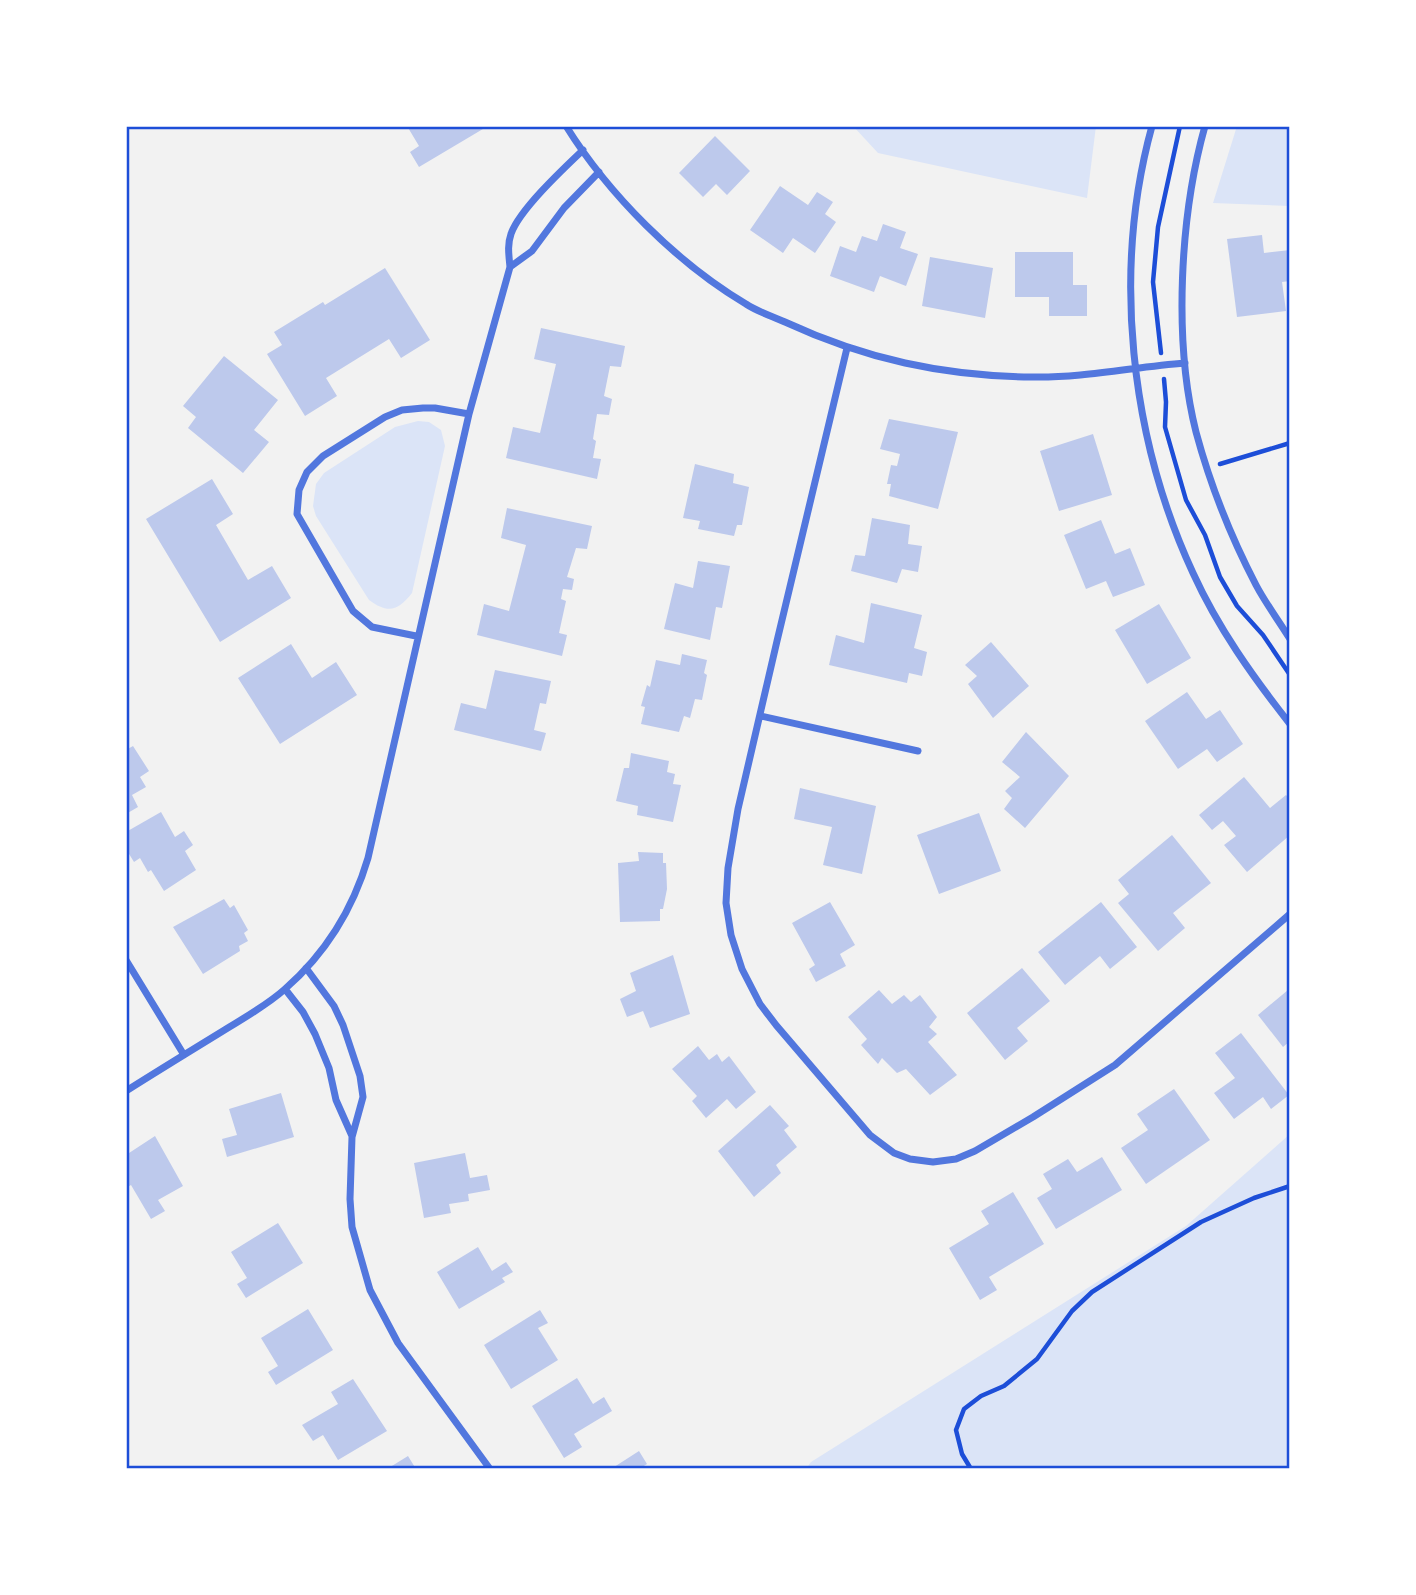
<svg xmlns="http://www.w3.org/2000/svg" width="1416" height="1595" font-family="'Nunito Sans',sans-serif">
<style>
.green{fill:#dbe4f7}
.building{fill:#bdc9ec}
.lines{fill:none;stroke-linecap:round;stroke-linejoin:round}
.path{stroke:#1d4ed8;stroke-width:4.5}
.minor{stroke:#5277de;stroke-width:7}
.neatline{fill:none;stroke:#1d4ed8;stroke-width:2.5}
</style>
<rect width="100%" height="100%" fill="#f2f2f2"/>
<path class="green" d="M853,126h243l-9,72 -209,-45z
M1237,126h53v80l-77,-3z
M418,421l11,1 12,8 4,16 -33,147c-14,18 -24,21 -43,7l-53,-84 -3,-10 3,-22 8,-11 71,-46z
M1290,1134v335h-484l5,-7 375,-236z"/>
<path class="building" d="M407,126h81l-69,41 -9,-15 9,-6z
M715,136l35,35 -23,24 -11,-11 -13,13 -24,-24z
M780,186l28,19 9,-13 16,10 -8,12 11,8 -21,31 -22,-15 -10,15 -33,-23z
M883,224l23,8 -6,16 18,6 -12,32 -26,-10 -6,16 -44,-16 10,-30 16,6 6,-16 15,5z
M1262,235l2,18 26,-3v31l-8,1 4,29 -49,6 -10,-78z
M1015,252h58v33h14v31h-38v-19h-34z
M930,257l63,11 -8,50 -63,-12z
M385,268l45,72 -29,18 -12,-19 -63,39 11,18 -32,20 -38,-62 15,-9 -8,-13 49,-30 2,3z
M541,328l84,18 -4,21 -11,-1 -6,30 8,3 -3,16 -12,-1 -4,25 3,2 -3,17 8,1 -4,20 -91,-21 7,-31 27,6 16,-69 -22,-5z
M224,356l54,44 -24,30 15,12 -26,31 -55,-45 8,-11 -13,-11z
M889,419l69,13 -20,77 -49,-13 2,-12h-4l4,-19 6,1 3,-12 -20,-5z
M1093,434l19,61 -53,16 -19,-60z
M695,464l39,10 -1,9 16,4 -7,38h-5l-3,11 -36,-7 2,-8 -17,-3z
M212,479l21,35 -17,11 32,55 24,-14 19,32 -71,44 -74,-123z
M507,508l85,18 -5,23 -11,-1 -9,29 7,2 -2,11 -9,-1 -2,10 5,2 -7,32 8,2 -5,21 -85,-21 7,-31 25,7 17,-66 -25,-7z
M872,518l38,7 -2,19 14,2 -4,26 -16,-3 -5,14 -46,-12 4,-16 10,1z
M1101,520l14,34 15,-6 15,37 -32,12 -7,-16 -20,8 -22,-54z
M698,561l32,5 -8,42 -6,-1 -6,33 -46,-11 11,-46 18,5z
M871,603l51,12 -8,33 13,4 -5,24 -13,-3 -2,10 -78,-18 7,-30 28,8z
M1159,604l32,54 -44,26 -32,-54z
M991,642l38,44 -36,32 -25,-34 9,-8 -12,-11z
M291,644l21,34 24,-16 21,33 -77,49 -42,-66z
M682,654l25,6 -3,13 3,2 -5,25 -7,-1 -5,19 -6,-2 -5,16 -38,-8 4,-17 -4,-1 6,-21 3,2 6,-27 24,5z
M495,670l56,11 -5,23 -6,-1 -6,27 12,3 -5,18 -87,-21 7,-27 25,6z
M1187,692l19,27 14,-9 23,34 -26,18 -10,-13 -29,20 -33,-48z
M1026,732l43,44 -44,52 -21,-19 8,-11 -7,-7 15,-14 -18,-15z
M133,746l16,25 -9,6 6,10 -14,8 6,12 -12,7v-64z
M631,753l38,8 -2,11 8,2 -2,10 8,1 -8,37 -36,-7 1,-9 -22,-5 8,-33h5z
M1244,777l26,31 16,-13 4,4v36l-43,37 -23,-27 12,-9 -13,-15 -11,9 -13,-15z
M800,788l76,18 -14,68 -39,-9 9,-38 -38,-8z
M161,812l14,25 9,-6 9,14 -8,6 11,19 -32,21 -13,-21 -3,2 -8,-14 -6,4 -8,-13v-17z
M979,813l22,58 -62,23 -22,-59z
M1172,835l39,48 -38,30 12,15 -27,23 -40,-48 11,-9 -11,-14z
M638,852l25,1v10h3l1,26 -4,20h-3v12l-40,1 -2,-59 21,-2z
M224,899l6,9 4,-3 14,25 -4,3 4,8 -9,5 1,5 -37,23 -30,-47z
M830,902l25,43 -15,9 6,12 -30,16 -7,-13 6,-4 -23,-42z
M1101,902l36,45 -27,22 -10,-13 -35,29 -27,-33z
M673,955l17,59 -40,14 -7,-17 -16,6 -7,-18 16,-8 -6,-18z
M1022,968l28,33 -33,27 11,13 -23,19 -38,-47z
M879,990l13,14 12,-9 7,7 9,-7 17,22 -8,10 8,7 -9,8 29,33 -27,20 -24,-26 -9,4 -15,-15 -4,6 -17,-19 6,-6 -19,-22z
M1288,990l2,51 -7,6 -25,-32z
M1241,1033l48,62 -18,14 -8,-12 -29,22 -20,-26 21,-15 -20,-25z
M698,1046l11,14 8,-6 5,8 7,-6 27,36 -20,17 -9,-10 -21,19 -14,-17 5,-5 -25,-27z
M1174,1089l36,51 -64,44 -25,-36 27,-18 -11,-16z
M281,1093l13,44 -67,20 -5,-18 15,-4 -8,-26z
M770,1105l19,21 -5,4 13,17 -21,18 5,8 -27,24 -36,-46z
M155,1136l28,50 -25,14 7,11 -14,8 -20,-34 -5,3v-33z
M465,1153l5,25 17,-3 3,15 -22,4 1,7 -20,3 2,9 -27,5 -10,-55z
M1102,1157l20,33 -66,39 -19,-31 15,-9 -9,-15 25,-15 9,13z
M1013,1192l31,52 -55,33 8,13 -17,10 -31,-52 40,-24 -8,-13z
M278,1223l25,40 -57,35 -9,-14 10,-6 -16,-26z
M478,1247l14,24 14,-9 7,10 -11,6 3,4 -46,27 -22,-37z
M308,1309l25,41 -57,35 -8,-13 10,-6 -17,-28z
M540,1310l8,13 -10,5 20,32 -47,29 -27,-44z
M577,1378l16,26 11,-7 8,14 -38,23 8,13 -18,11 -32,-52z
M353,1379l34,52 -49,29 -15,-25 -10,6 -11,-16 36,-21 -7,-12z
M639,1451l8,13 -8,5h-28z
M408,1456l8,13h-29z"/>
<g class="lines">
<path class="path" d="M1161,353l-8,-71 5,-55 22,-101
M1164,379l2,23 -1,25 21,73 19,35 15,42 17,29 26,29 27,40
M1220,464l70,-21
M971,1469l-9,-15 -6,-24 8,-21 17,-13 23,-10 33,-27 35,-48 20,-19 109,-70 53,-24 36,-12"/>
<path class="minor" d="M566,126c43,69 111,137 180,178 12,8 26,12 39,18 80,37 158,54 247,55 51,1 102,-10 153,-14
M1152,126c-40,145 -22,311 41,447 25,55 60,104 97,151
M1205,126c-25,89 -32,215 -9,306 14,52 35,105 60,153 10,19 23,36 34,54
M510,267l22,-16 32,-43 35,-36
M847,348l-70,293 -39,168 -10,59 -2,35 5,32 11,34 18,35 16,21 94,110 24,18 16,6 23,3 23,-3 19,-8 58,-34 82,-52 175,-151
M416,636l-44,-9 -19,-16 -56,-97 2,-24 8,-18 16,-16 62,-39 17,-7 21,-2h12l34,6
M761,716l157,35
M126,960l58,95
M306,968l28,38 9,19 17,51 3,21 -11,40 -2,62 2,28 18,63 28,53 92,126
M285,989l18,23 12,22 14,34 7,32 16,36
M126,1091c30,-19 61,-38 92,-57 22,-14 47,-27 67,-45 40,-35 68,-80 83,-131l101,-444 41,-147c-1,-11 -3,-22 1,-33 8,-24 53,-66 72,-84"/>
</g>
<rect width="1416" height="1595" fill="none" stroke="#ffffff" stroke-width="256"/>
<rect x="128" y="128" width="1160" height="1339" class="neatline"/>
</svg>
